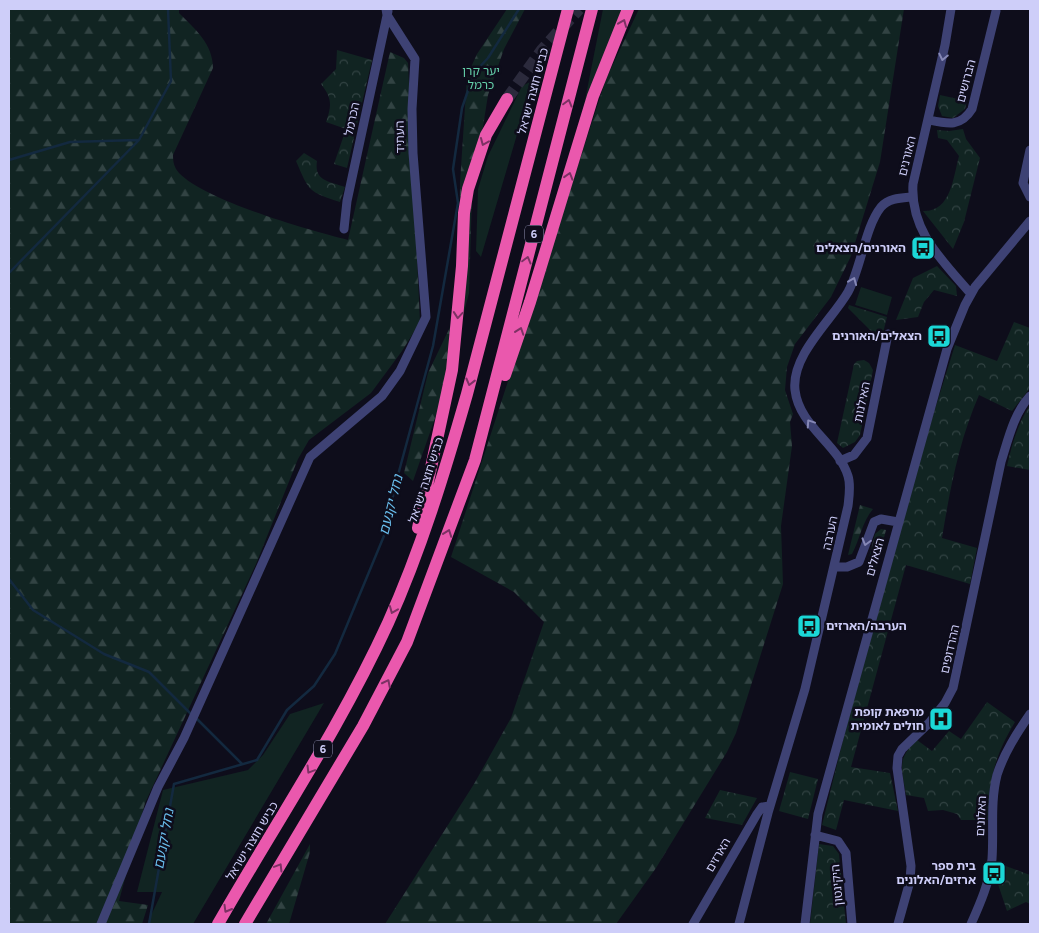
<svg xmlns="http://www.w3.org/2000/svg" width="1039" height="933" font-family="Figtree,'Noto Sans Hebrew',sans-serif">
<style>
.grass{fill:#112422}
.forest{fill:url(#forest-firs)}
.park{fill:url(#park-crowns)}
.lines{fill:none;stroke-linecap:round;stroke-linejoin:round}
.stream{stroke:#13293f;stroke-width:2.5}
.highway-tunnel{stroke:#2b2a3c;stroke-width:12;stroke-dasharray:12 6;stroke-linecap:butt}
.minor{stroke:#3e4274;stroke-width:9}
.highway{stroke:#ea58ad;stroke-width:12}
.oneway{stroke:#7c3264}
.oneway2{stroke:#8688b6}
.labels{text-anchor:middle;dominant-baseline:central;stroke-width:5;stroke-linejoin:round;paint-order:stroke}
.shield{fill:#0e0d1b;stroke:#9494b6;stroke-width:1}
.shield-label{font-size:11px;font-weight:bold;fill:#cecef9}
.park-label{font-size:12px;fill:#64cea9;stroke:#0e0d1b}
.street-label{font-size:12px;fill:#cecef9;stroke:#0e0d1b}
.poi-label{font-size:12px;font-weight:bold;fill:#cecef9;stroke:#0e0d1b;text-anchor:end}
.water-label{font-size:14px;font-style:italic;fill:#69bdec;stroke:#0e0d1b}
</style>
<defs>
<pattern id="forest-firs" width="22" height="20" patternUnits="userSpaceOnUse" patternTransform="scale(1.25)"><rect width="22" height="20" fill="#112422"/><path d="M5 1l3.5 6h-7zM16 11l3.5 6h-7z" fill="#324343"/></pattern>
<pattern id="park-crowns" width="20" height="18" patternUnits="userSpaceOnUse" patternTransform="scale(1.25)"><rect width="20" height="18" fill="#112422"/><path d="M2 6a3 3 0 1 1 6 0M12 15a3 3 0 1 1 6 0" fill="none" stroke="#324343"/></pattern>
</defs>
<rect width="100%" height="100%" fill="#0e0d1b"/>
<path class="grass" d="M603,9h19l-39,101z
M530,82l-14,56 -35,119 -5,-6 2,-62 10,-33 34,-70z
M861,287l31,10 -5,18 -32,-10z
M324,703l-131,221h-46l15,-32h-25l26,-102 85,-20 15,-15 27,-41z"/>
<path class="forest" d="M9,9h170v4c16,16 34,31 34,55l-40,87c0,7 1,12 6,18 27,28 129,57 169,67l42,-188 14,6 4,5 12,259 -18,29 -31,42 -62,47 -11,19 -42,105 -111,239 -26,98 29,4 -6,19h-133z
M507,9h18l-21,40 -16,46 -16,101 -3,97 -28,108 -28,80 -9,-8 24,-100 23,-48 8,-27 1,-115 7,-107 10,-22z
M639,9h265l-24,153 -29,94 -20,41 -36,47 -8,23 -2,23 8,24 -3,8 2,24 -11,80 2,58 -47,149 -9,19 -71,116 -40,56h-231l89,-140 37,-66 33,-96 -30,-30 -63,-35 155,-478z
M860,505l13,4c-11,13 -13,30 -21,45l-4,1z
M881,529l5,1 -10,38 -9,-3 8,-31z
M310,844v8l-21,72h-23z"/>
<path class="park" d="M337,50l35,10 -25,108 -13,-4 12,-35 -20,-7c6,-17 6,-24 -5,-38l15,-15z
M940,95l27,6 -2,8 -12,9 -11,-2 -4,-10z
M963,129l3,10 14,19 -16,64 -11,27 -30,-38c28,1 30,-33 36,-55l-12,-16 -9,-2 -1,-8 12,1z
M304,153l13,8c-3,20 11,20 28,26l-5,15c-32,-10 -31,-11 -44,-41z
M937,266l19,20 1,10 -23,-6 -10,12 -6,15 -22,3 17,-42z
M849,305l38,12 -6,24 -33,-33z
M1014,322l16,6v60l-18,23 -33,-16c-20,46 -29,94 -37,143l35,10 -7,36 -64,-19 -55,202 39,6 8,38 -54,-11 -8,30 -14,-5 24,-97 80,-290 29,-93 42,16z
M864,360l5,3 4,7 -13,65 -5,7 -12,6 -6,-5 17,-79 3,-3z
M1030,405v65l-23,-4c5,-22 11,-43 23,-61z
M987,702l28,20c-21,35 -26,58 -27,98h-27l-4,-6 -14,-4 -15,1 -4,-13 -18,-3c-4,-26 -10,-36 11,-55l15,11 17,-20 12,8z
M790,772l28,7 -10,40 -29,-8z
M720,790l37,8 -15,27 -37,-7z
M819,844l14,2 6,8 7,70h-36z
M1003,865l27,10v29l-4,-2 -19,9 -9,-27z"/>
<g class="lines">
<path class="stream" d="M9,160l61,-18 67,-2
M9,273l130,-133 32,-59 -3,-72
M9,579l24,31 71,44 45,18 42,42
M195,717l47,47
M149,924l25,-140 83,-24 30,-50 27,-24 21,-32 51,-123 9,-45 38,-140 25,-143 -5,-34 9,-61 12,-35 14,-15 31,-49"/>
<path class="highway-tunnel" d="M507,99l35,-49 37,-41"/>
<path class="minor" d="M951,9l-6,36 -32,139c-3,47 29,76 58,110
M929,120c19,4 32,7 43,-11l24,-98
M1030,150l-7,33 7,14
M344,229l3,-28 41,-190
M840,461l14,-6 13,-17 21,-104
M835,567h12l12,-5 15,-40 7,-3 17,3
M815,835l23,6 8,12 6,71
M101,924l57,-137 26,-49 126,-281 72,-61 18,-25 26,-54 -13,-164 -1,-44 3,-50 -28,-44 -1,-6
M693,924l64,-110 5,-7 8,-1
M739,924l29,-111 37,-124 43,-183c1,-9 3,-21 0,-30 -10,-32 -49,-50 -53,-86 -4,-35 37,-70 53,-98 13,-24 17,-65 33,-85 8,-9 20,-9 31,-10
M805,924l13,-110 129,-465 18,-44 10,-18 55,-66
M898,924l12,-43 1,-15 -14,-98 1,-12 4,-7 27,-26 16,-20 8,-15 48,-226c7,-22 13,-49 29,-66
M971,924c9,-20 19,-43 21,-65 2,-28 -2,-57 5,-84 7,-22 20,-42 33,-61"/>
<path class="highway" d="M505,375l25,-73 63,-206 35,-87
M418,528l34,-158 10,-104 2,-53 4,-24 18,-54 21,-36
M218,924c57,-100 122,-196 170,-301 33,-73 57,-152 79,-229l101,-385
M245,924l118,-198 44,-84 68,-182 117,-451"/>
</g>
<defs><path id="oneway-chevron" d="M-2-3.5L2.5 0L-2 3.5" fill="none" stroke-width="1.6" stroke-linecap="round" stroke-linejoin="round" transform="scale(1.25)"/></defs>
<g class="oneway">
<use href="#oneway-chevron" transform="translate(623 23) rotate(-68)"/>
<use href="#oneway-chevron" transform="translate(568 103) rotate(-75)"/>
<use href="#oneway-chevron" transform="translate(484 142) rotate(113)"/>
<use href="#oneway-chevron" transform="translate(569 176) rotate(-73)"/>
<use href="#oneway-chevron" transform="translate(527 260) rotate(-75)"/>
<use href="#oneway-chevron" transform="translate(458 315) rotate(95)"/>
<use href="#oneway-chevron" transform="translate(520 331) rotate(-71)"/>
<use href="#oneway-chevron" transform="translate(470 382) rotate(104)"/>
<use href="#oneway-chevron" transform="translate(448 533) rotate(-70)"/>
<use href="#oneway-chevron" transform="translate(393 610) rotate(112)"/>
<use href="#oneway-chevron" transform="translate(387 683) rotate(-63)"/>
<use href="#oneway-chevron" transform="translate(310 770) rotate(121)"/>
<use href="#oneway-chevron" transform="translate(279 867) rotate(-59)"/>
<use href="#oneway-chevron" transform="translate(227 909) rotate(120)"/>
</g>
<g class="oneway2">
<use href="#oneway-chevron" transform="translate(943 57) rotate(102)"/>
<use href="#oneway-chevron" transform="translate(853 281) rotate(-68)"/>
<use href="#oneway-chevron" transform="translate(810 423) rotate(-124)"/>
<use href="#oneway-chevron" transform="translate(866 542) rotate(106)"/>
</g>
<defs>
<g id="bus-square" transform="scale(1.25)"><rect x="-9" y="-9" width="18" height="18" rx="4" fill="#1bd7d6" stroke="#0e0d1b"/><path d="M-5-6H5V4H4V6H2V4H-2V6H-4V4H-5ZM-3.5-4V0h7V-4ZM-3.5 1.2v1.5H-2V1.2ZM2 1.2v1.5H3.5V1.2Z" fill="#111"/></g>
<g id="hospital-square" transform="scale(1.25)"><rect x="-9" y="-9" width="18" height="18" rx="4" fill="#1bd7d6" stroke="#0e0d1b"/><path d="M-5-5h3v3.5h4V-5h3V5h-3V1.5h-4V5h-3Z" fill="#111"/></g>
</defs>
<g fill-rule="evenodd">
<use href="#bus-square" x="923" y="248"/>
<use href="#bus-square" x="939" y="336"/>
<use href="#bus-square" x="809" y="626"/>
<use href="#hospital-square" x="941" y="719"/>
<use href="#bus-square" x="994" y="873"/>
</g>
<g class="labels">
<g class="shield">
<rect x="525" y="225.5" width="18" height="17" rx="4"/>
<rect x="314" y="740.5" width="18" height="17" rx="4"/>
</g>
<g class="shield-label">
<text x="534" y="234">6</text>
<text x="323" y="749">6</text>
</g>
<g class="park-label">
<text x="481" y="71">יער קרן<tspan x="481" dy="14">כרמל</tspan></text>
</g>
<g class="street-label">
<text transform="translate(966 81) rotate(-75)">הברושים</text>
<text transform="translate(533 91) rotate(-75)">כביש חוצה ישראל</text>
<text transform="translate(352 119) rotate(-78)">הכרמל</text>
<text transform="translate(400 137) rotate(-91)">העתיד</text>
<text transform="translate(907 156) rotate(-76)">האורנים</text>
<text transform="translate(862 402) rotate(-78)">האילנות</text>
<text transform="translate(426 480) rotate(-72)">כביש חוצה ישראל</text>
<text transform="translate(830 533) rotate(-78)">הערבה</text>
<text transform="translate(875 557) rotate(-74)">הצאלים</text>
<text transform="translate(950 649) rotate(-77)">ההרדופים</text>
<text transform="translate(981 816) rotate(-87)">האלונים</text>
<text transform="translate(252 841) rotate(-59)">כביש חוצה ישראל</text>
<text transform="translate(718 855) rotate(-60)">הארזים</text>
<text transform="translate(837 885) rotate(-95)">היקינטון</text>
</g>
<g class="poi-label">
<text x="906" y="248">האורנים/הצאלים</text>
<text x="922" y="336">הצאלים/האורנים</text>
<text x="826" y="626" text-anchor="start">הערבה/הארזים</text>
<text x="924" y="712">מרפאת קופת<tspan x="924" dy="14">חולים לאומית</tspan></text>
<text x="976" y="866">בית ספר<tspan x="976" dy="14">ארזים/האלונים</tspan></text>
</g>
<g class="water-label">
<text transform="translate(391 505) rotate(-76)">נחל יקנעם</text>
<text transform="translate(164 839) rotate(-80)">נחל יקנעם</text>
</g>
</g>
<rect width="1039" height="933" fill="none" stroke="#cecef9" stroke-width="20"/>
</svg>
